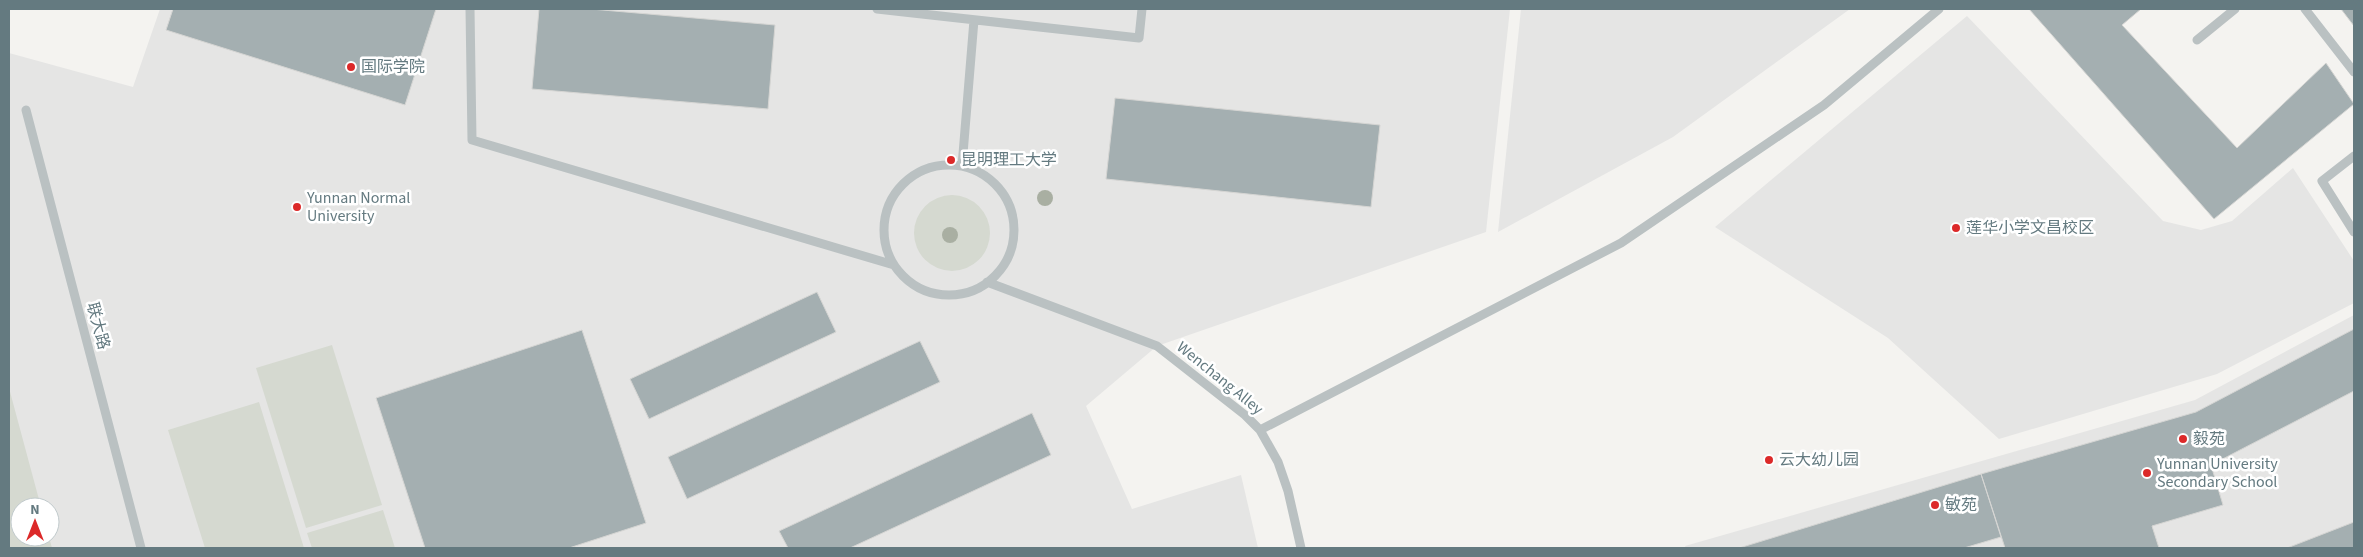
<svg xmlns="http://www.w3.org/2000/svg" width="2363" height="557" font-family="'Source Sans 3','Noto Sans SC',sans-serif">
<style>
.built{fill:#e5e5e4;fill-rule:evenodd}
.green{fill:#d5d9d0}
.building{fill:#a4afb1;stroke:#d5d5d3}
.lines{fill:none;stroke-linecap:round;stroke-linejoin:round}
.minor{stroke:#bac1c2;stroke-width:9}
.tree{fill:#a9afa2}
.poi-dot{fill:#dc2929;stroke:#fff;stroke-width:2}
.labels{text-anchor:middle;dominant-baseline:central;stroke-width:5;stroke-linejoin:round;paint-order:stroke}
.poi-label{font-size:16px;fill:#647a80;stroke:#fff;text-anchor:start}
.street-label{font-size:16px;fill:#647a80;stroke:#fff}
</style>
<rect width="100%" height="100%" fill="#f4f3f0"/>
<path class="built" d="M160,9h1350l-24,223 -329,114 -71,60 46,103 109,-34 17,73h-1249v-495l124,34zM20,507h30v30h-30z
M1521,9h329l-177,128 -175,95z
M1967,16l196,205 38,9 31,-9 61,-53 61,93v42l-137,71 -218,65 -111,-101 -173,-111z
M2354,315v233h-668l-1,-2 510,-146z"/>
<path class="green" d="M914 233a38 38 0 1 1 76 0a38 38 0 1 1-76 0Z
M332,345l50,160 -76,23 -50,-160z
M9,388l32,119h-21v30h29l3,11h-43z
M259,402l45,146h-99l-37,-118z
M383,510l12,38h-83l-5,-15z"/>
<path class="building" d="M173,9h263l-31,96 -239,-75z
M539,9h52l184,16 -7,84 -236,-20z
M2029,9h112l-19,16 115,123 89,-85 28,41 -140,115z
M2341,9h13v17z
M1115,98l265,27 -9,82 -265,-28z
M817,292l19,40 -187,87 -19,-40z
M2354,329v62l-143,74 12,40 -71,21 7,22h-154l-24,-74 215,-62z
M582,330l64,193 -77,25h-144l-49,-150z
M920,341l20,41 -253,117 -19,-42z
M1032,413l19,42 -201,93h-62l-9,-17z
M1981,474l20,63 -37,11h-225z
M2354,522v26h-67z"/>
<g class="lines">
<path class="minor" d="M470,9l2,131 422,125
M877,9l262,29 3,-29
M2305,9l49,63
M2197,40l38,-31
M26,110l115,438
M2354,156l-32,25 32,51
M884 230a65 65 0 1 1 130 0a65 65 0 1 1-130 0Z
M962,166l12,-146
M987,282l170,64 88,69 15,15 18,32 10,29 13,57
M1260,430l361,-187 203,-138 115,-96"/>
</g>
<g class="tree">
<circle cx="1045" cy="198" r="8"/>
<circle cx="950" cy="235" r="8"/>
</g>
<g class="poi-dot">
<circle cx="351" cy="67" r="5"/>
<circle cx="951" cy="160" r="5"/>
<circle cx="297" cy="207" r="5"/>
<circle cx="1956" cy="228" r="5"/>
<circle cx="2183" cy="439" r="5"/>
<circle cx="1769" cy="460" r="5"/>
<circle cx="2147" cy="473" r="5"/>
<circle cx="1935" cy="505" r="5"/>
</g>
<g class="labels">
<g class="poi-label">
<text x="361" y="67">国际学院</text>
<text x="961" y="160">昆明理工大学</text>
<text x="307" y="198">Yunnan Normal<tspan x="307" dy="18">University</tspan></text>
<text x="1966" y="228">莲华小学文昌校区</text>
<text x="2193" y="439">毅苑</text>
<text x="1779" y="460">云大幼儿园</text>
<text x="2157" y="464">Yunnan University<tspan x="2157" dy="18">Secondary School</tspan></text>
<text x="1945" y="505">敏苑</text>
</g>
<g class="street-label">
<text transform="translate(98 326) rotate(75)">联大路</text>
<text transform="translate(1220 378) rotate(39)">Wenchang Alley</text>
</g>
</g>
<rect width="2363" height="557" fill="none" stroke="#647a80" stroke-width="20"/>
<g transform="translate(35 522)"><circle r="24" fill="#ffffff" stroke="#c1cacc"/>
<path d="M0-4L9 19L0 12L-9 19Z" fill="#dc2929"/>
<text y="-8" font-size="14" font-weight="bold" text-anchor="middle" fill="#647a80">N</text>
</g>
</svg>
